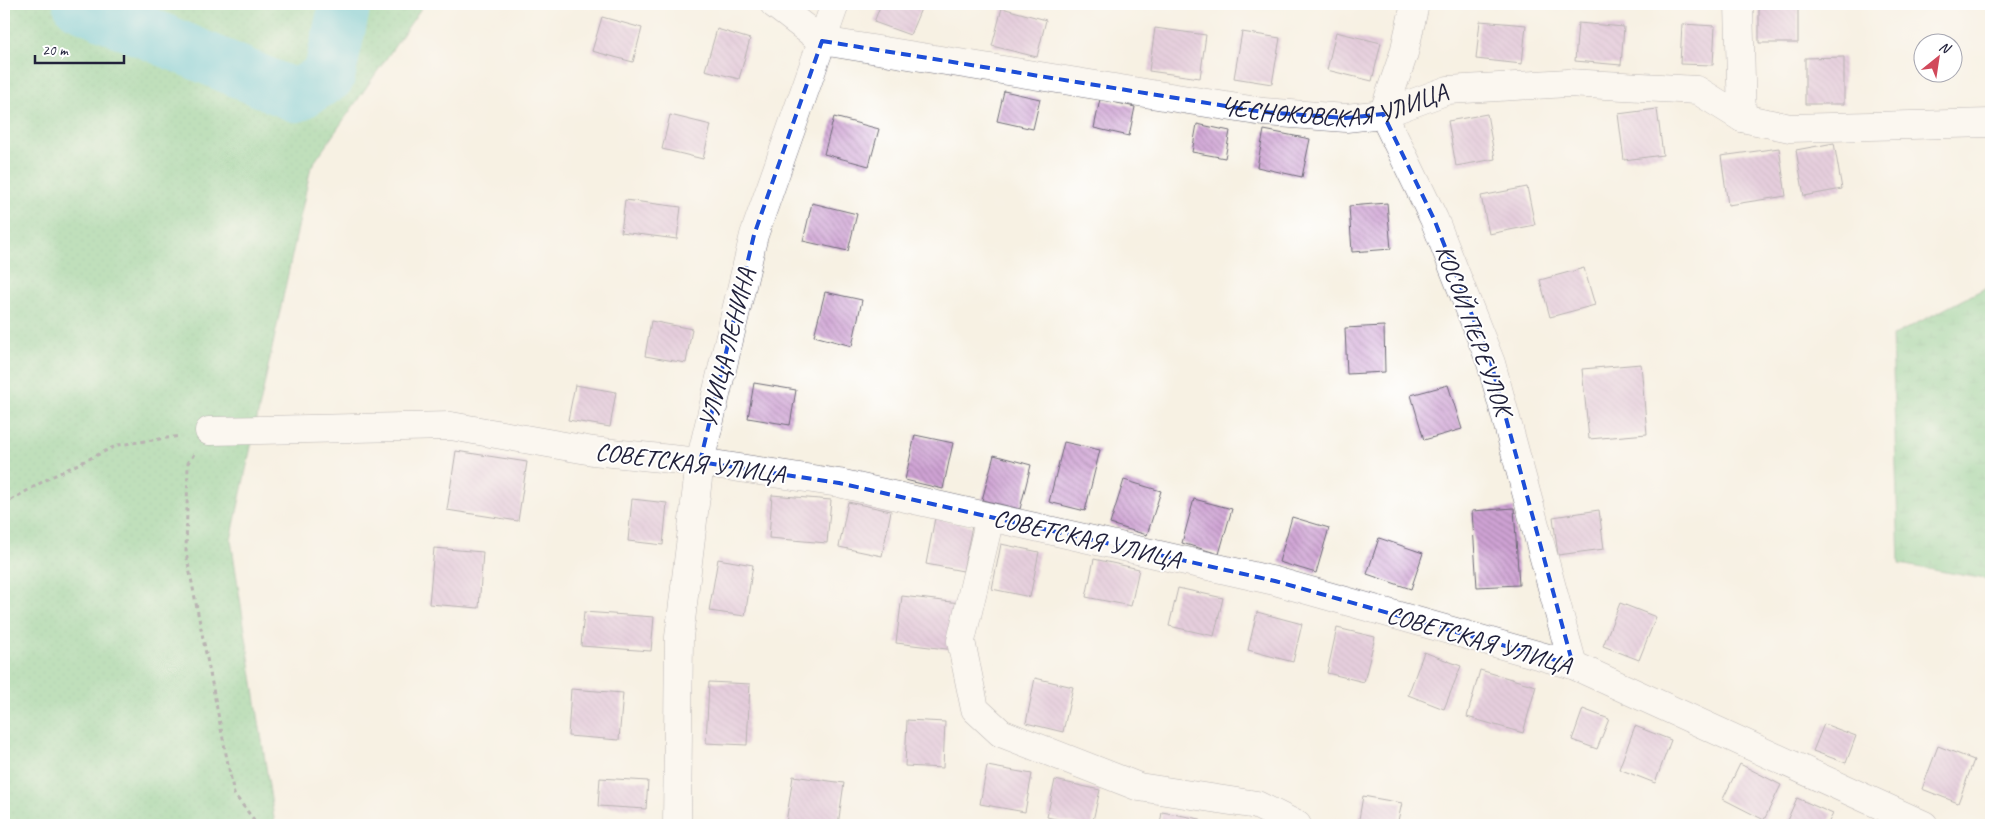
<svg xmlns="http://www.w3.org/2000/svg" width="1995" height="829" font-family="Caveat,sans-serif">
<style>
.grass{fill:url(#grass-dots);stroke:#4e7663}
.wetland{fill:url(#wetland-marsh);stroke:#4e7663}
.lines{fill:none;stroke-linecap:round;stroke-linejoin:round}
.river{stroke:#5bc6d5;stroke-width:52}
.building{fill:url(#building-back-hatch)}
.minor-casing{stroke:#6d6a76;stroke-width:29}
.path{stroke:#6d6a76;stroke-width:3;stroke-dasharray:4 4;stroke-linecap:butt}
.minor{stroke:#fff;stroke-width:28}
.marked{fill:none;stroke:#1d4ed8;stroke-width:4;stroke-dasharray:10 6;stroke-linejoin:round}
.labels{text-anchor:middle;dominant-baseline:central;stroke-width:4;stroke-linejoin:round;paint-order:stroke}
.street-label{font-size:25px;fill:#22223b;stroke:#fff}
</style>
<defs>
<pattern id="grass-dots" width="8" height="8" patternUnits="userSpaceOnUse" patternTransform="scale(1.25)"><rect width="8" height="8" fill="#7bca8b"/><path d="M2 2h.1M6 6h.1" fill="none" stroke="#6aad79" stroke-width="1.8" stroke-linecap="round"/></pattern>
<pattern id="wetland-marsh" width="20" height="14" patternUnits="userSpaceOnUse" patternTransform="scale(1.25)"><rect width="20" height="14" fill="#7bca8b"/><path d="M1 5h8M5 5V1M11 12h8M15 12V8" fill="none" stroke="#6aad79"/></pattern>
<pattern id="building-back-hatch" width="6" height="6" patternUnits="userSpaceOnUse" patternTransform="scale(1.25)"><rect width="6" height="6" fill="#cfa3d4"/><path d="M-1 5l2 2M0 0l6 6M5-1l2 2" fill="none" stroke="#a884ad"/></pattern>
</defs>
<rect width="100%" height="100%" fill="#fff"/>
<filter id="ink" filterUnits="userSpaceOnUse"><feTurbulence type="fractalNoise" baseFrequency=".02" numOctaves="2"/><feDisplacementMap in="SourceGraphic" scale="10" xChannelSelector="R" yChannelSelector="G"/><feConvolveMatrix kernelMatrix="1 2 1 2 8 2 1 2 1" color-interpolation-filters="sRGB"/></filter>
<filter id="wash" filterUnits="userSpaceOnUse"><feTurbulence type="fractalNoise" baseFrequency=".0096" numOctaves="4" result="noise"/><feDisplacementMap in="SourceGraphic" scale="20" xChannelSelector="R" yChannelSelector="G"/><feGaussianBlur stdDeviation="1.12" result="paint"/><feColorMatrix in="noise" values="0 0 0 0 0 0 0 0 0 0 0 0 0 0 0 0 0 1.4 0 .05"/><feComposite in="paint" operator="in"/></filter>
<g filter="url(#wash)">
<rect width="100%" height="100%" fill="#f7f1e3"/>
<path class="grass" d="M4,4h420l-113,163 -80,373 44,285h-271z"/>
<path class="wetland" d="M1991,285v295l-92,-16 -7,-228z"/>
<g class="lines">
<path class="river" d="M79,4l217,92 33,-20 16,-72"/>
</g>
<g id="blocks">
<path class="building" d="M881,4h42l-13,31 -36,-13z
M1759,4h39v39h-39z
M1002,8l44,12 -9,37 -45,-11z
M602,17l40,11 -9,34 -41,-11z
M1480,21l46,4 -4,39 -46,-5z
M1578,23l46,4 -3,38 -46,-4z
M1682,24l33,2 -2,39 -33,-1z
M1155,28l51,7 -6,43 -51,-7z
M717,29l33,10 -11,40 -34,-9z
M1242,32l38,6 -8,46 -38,-6z
M1336,32l45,11 -9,38 -45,-11z
M1844,57v47h-39v-46z
M1004,91l36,8 -7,30 -36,-8z
M1100,99l35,8 -6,29 -35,-8z
M1657,109l6,46 -39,5 -6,-46z
M1487,114l8,45 -39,7 -8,-45z
M670,115l41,10 -8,34 -41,-10z
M834,117l45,12 -10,37 -45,-12z
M1197,124l33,7 -5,27 -33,-6z
M1264,130l46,9 -8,38 -45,-10z
M1834,143l8,46 -38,7 -8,-46z
M1779,148l7,48 -58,9 -7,-49z
M1527,187l8,38 -46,9 -8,-38z
M625,200l56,7 -4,32 -56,-7z
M812,203l45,11 -9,37 -45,-10z
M1387,203l4,46 -39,3 -3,-46z
M1584,268l11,37 -45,12 -10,-37z
M825,292l37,8 -10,46 -38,-10z
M651,321l41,8 -6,34 -41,-7z
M1384,326l1,46 -38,2 -2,-46z
M1641,364l6,70 -58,5 -7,-70z
M754,383l42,7 -6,35 -42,-7z
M575,385l41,7 -6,35 -42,-7z
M1448,385l14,44 -38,11 -13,-45z
M915,435l38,8 -10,46 -38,-9z
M1064,442l36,8 -15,61 -36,-9z
M456,451l71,11 -9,59 -71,-11z
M994,455l37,10 -11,44 -38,-9z
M1124,480l37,11 -14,44 -37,-11z
M772,495l59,5 -4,43 -58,-5z
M632,499l35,4 -4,42 -35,-4z
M1194,499l38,10 -13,45 -37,-11z
M848,502l43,9 -9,45 -43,-9z
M1514,508l5,77 -42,2 -5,-76z
M1599,510l5,39 -46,6 -5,-38z
M1292,517l37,11 -13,45 -37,-11z
M935,518l37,8 -9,45 -37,-7z
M1379,538l44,15 -12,36 -44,-15z
M1001,544l38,8 -9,45 -38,-8z
M434,548l49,4 -4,56 -50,-4z
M718,559l35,6 -8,51 -36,-5z
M1094,559l45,10 -8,37 -45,-9z
M1178,588l45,10 -9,38 -45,-10z
M902,596l58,7 -5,47 -59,-7z
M1620,603l36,14 -17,43 -36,-14z
M584,612l70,5 -3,34 -70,-5z
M1257,612l45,12 -9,38 -45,-12z
M1337,628l38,9 -11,45 -37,-9z
M1424,652l37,14 -17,43 -36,-14z
M1480,670l56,16 -13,47 -56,-16z
M1035,678l38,9 -10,45 -37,-9z
M709,682l41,2 -3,61 -41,-2z
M571,689l52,4 -4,47 -51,-4z
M1583,709l26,10 -12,30 -25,-9z
M907,720l38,2 -2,46 -38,-2z
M1824,724l32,12 -10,27 -33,-12z
M1635,726l36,14 -16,43 -36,-14z
M1938,746l36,14 -16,43 -36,-14z
M1740,764l41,21 -17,35 -41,-21z
M987,766l45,8 -7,38 -45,-8z
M793,776l51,7 -6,42h-33l-19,-2z
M600,778l48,3 -2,28 -48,-3z
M1055,780l45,10 -8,35h-10l-35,-8z
M1363,796l39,7 -5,22h-39z
M1797,798l36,16 -6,11h-42z
M1162,812l38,7 -1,6h-39z"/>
</g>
</g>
<g filter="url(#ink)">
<use href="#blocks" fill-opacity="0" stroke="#6d6a76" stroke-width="1"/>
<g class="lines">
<g class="minor-casing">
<g id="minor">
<path id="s1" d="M774,4l48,37 441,71 83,6 37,-4 65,-24 120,-7 129,7 45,28 48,10 201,-5"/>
<path d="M1415,4l-11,49 -21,61 51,105 57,144 82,302"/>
<path d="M1739,4l3,114"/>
<path d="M209,431l242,-5 142,25 107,11 139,21 436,98 298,84 351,160"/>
<path d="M990,518l-29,123 14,68 26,24 138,54 118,18 40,20"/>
<path d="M677,825l2,-188 21,-175 54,-227 81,-231"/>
</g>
</g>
<path class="path" d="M194,454l-6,9 -2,90 48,241 24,31
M4,504l45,-26 69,-33 63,-9"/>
<use href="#minor" class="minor"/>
</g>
</g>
<path d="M0 0H1995V829H0ZM822,41l441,71 83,6 37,-4 51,105 57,144 82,302 -298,-84 -436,-98 -139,-21 54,-227z" fill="#f7f1e3" fill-opacity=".55" fill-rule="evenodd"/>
<path class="marked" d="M822,41l441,71 83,6 37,-4 51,105 57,144 82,302 -298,-84 -436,-98 -139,-21 54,-227z"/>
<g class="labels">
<g class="street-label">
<text stroke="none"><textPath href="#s1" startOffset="580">ЧЕСНОКОВСКАЯ УЛИЦА</textPath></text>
<text transform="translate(1474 330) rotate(70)">КОСОЙ ПЕРЕУЛОК</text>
<text transform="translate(727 348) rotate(-76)">УЛИЦА ЛЕНИНА</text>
<text transform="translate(690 463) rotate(7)">СОВЕТСКАЯ УЛИЦА</text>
<text transform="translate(1087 539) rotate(13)">СОВЕТСКАЯ УЛИЦА</text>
<text transform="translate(1479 640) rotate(16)">СОВЕТСКАЯ УЛИЦА</text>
</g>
</g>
<rect width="1995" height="829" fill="none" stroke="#fff" stroke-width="20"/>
<g transform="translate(1938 58) rotate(30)"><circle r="24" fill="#ffffff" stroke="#a7a7b1"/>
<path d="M0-4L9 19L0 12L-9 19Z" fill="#d1495b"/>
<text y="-8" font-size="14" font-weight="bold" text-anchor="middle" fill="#22223b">N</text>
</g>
<path d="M35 55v8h89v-8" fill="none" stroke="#22223b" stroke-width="2.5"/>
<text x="42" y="55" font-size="15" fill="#22223b" stroke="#ffffff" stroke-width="4" paint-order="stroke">20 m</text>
</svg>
